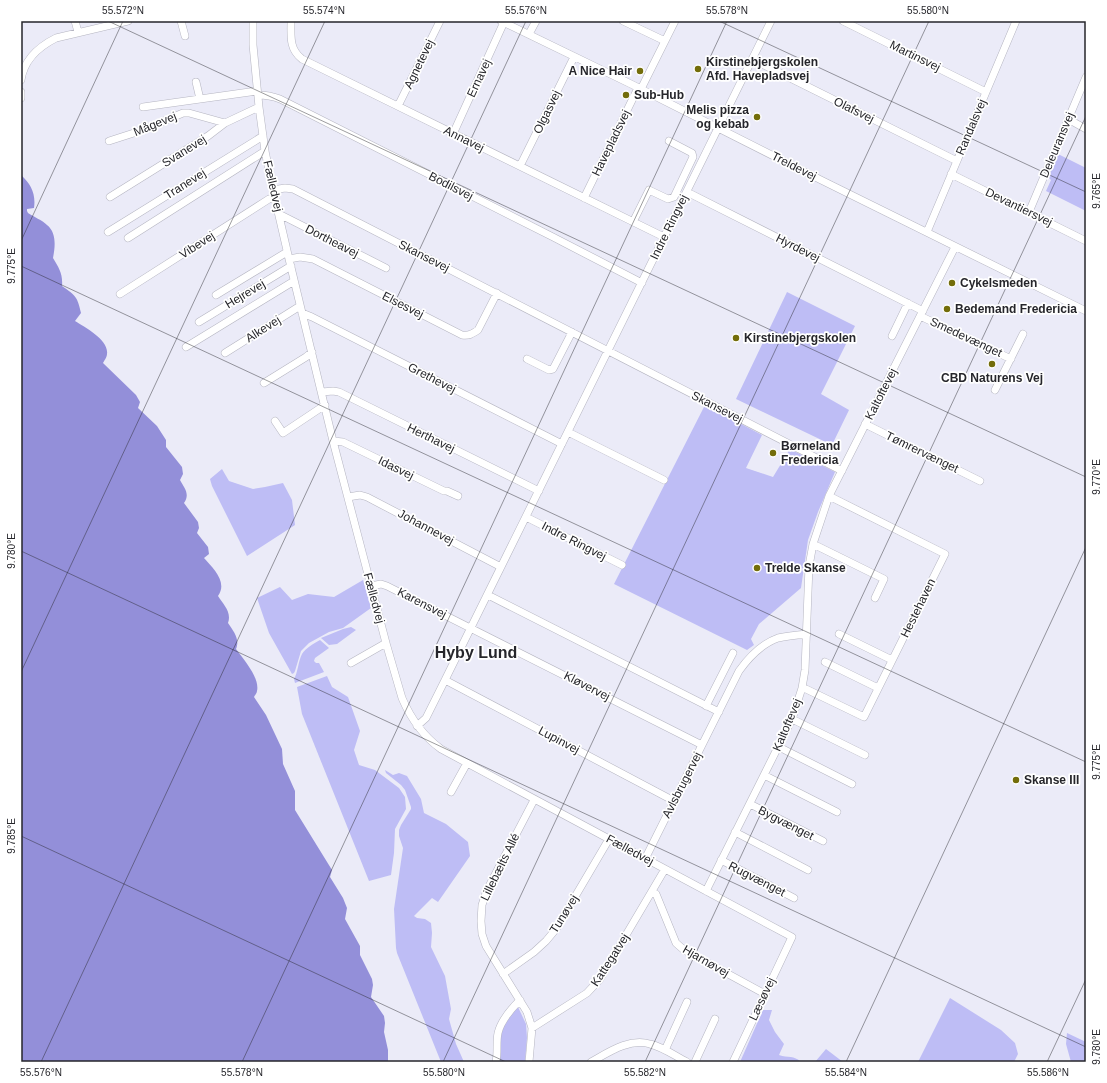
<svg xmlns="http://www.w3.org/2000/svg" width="1107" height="1083" font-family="Arial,sans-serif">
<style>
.green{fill:#bebdf5}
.water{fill:#938fd9}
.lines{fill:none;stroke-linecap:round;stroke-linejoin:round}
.minor-casing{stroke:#b5b5c1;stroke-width:8}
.minor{stroke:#fff;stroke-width:7}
.ticks{fill:none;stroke:#26262b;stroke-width:1;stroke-opacity:0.45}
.poi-dot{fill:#736d0a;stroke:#fff;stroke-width:1.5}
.labels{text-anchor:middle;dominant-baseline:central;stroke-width:3.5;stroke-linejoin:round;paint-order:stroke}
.street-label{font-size:12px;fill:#26262b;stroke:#fff}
.poi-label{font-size:12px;font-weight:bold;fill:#26262b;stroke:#fff;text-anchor:start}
.district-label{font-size:16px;font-weight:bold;fill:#26262b;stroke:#fff}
.neatline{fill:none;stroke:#26262b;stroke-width:1.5}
.ticks-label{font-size:10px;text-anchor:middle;fill:#26262b}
</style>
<rect width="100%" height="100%" fill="#ebebf8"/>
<path class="green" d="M1058,154l28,14v43l-40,-20 5,-11 -3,-3z
M787,292l68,34 -34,68 28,16 -17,35 -96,-46z
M705,405l57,30 -16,33 27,9 17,-28 45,23 -17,40 -10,28 -7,48 -42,36 -8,15 3,6 -7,5 -133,-66z
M222,469l7,12 24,8 12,-2 18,-4 9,17 3,25 -48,31 -35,-70 -2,-7z
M363,580l8,28 -28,20 -14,4 -20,11 -8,8 -6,20 -1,2 -2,1 -23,-41 -12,-35 23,-11 12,13 16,-6 26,3z
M351,627l5,3 -19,14 -8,1 -8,-7 22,-9z
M320,640l9,8 -14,10 -1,3 2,2h3l5,9 -29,11 -1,-4c4,-7 4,-17 8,-25 4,-6 11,-10 18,-14z
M327,676l5,11 16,10 12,34 -6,19 5,15 16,5 24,18 6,9 1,12 -11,20 -1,24 -3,22 -22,6 -67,-167 -5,-27z
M385,770l8,5 6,-2 8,3 14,23 3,14 22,11 22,18 2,14 -32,46 -6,-4 -18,18 3,2 8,1 6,4 1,10 -1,14 14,29 6,33 -2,10 7,25 8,18h-23l-44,-109 -1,-5 -2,-39 9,-61 -4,-12v-6l2,-5 10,-16v-2l-6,-17 -4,-5 -15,-12z
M950,998l51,32 14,13 3,11 -4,8h-96z
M518,1007l8,17 1,14 -2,24h-27l3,-30 5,-12z
M763,1010h9l-3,10 6,12 9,12 -5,11c9,3 15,0 22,7h-61z
M1067,1033l19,9v20h-15l-5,-18z
M826,1049l17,13h-28z"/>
<path class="water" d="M21,175c10,9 15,19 13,33l-7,1v2l1,2c6,4 14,7 19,12 10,8 8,22 6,33 6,10 10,16 9,28 14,10 15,10 19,27l-6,8c11,7 34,19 32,33 0,3 -3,7 -4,9l33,32 4,7 -2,6 19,18 9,14v7l16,20 1,7 -3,6c5,9 10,14 4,23l14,19 1,6 -2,5 11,14 1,7 -5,4c9,10 24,24 14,38 5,8 14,16 10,27 6,9 12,16 8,26 8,11 24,29 21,42 0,2 -2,4 -3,6l12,18 16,34 1,15 12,27v19l37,60 -2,7 13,21 4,10 -2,11 15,27v9l12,24 1,6 -2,12 13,19 1,7 -1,9 4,18v12h-367z"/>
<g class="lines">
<g class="minor-casing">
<path id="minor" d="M75,21l3,11
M181,21l4,15
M253,21v24l6,62 6,44 8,39 16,69 44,182 53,202 16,55c9,21 21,38 39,51l351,188 -59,125
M291,21c0,15 -2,28 11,38l362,178
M501,21l132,64 188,95 265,131
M623,21l42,20
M843,21l143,71
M529,34l7,-13
M752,59l205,102
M21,80c3,-20 17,-33 35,-42l72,-17
M196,82l4,17
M641,89l34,-68
M21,92v6
M258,95c8,0 14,1 22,4l273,138 89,46
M398,106l42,-85
M143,107l114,-16
M1068,119l18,10
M453,134l51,-112
M109,141l31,-10 43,-18h6l36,10
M520,166l54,-109
M951,174l135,67
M273,190l12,-2 8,1 549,282
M687,192l236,119
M110,197l98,-61 17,-13 34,-16
M584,198l54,-110
M1029,212l57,-135
M279,214l107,54
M633,222l16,-32 19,9 6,-2 19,-40 -1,-4 -23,-12
M108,232l155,-96
M927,232l89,-211
M128,238l137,-87
M289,259l11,-2 13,2 149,76c7,1 10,-1 16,-5l19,-37
M120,294l149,-95 6,-1
M216,295l71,-43
M302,313l10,4 250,127
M920,316l91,43
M199,322l92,-56
M892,336l16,-33
M186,347l108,-66
M225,353l75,-47
M527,359l22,11 4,-1 19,-37
M264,383l42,-26 6,-5
M995,390l28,-56
M322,392l11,-1 6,1 200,99
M275,421l8,12 42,-28
M865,424l115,57
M568,432l96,48
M333,441l10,1 101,49h3l11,5
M348,497l12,-2 7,2 134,70
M526,517l96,48
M813,544l71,35 -9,19
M371,586l10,-2 6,2 315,159
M488,595l231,117
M839,634l53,26
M825,662l53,26
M351,663l35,-20
M445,680l229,121
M802,688l4,1 58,28 81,-163 -116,-58
M706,706l27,-53
M792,719l73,36
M417,726l9,-8 19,-38 326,-659
M779,747l73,37
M764,775l73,37
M451,792l16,-29
M750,804l73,37
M735,832l73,38
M645,859l94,-188c10,-14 22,-27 39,-33 9,-2 19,-3 29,-4
M721,860l73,38
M706,891l86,-172 10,-31 3,-18 4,-104 4,-22 16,-48 126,-249
M652,892l4,2 20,49 8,7 81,44
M503,974l31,-22 12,-11 10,-12 53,-90
M532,1028l55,-35 13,-14 65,-110
M665,1050l22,-48
M496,1062c2,-10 0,-20 2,-29 3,-13 13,-24 22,-33
M529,1062l3,-34 -5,-16 -41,-66 -4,-12 -1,-13 1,-16 5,-15 47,-90
M591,1062c18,-10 38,-24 59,-18 13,3 25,12 37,18
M695,1062l20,-43"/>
</g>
<use href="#minor" class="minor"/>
</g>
<path class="ticks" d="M108,21l978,456M719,21l367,171M21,241l102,-220M21,266l1065,496M21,551l1065,496M21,672l304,-651M21,836l485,226M41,1062l485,-1041M242,1062l485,-1041M443,1062l486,-1041M645,1062l441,-946M846,1062l240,-515M1047,1062l39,-83"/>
<g class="poi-dot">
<circle cx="698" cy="69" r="4"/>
<circle cx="640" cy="71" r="4"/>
<circle cx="626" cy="95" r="4"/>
<circle cx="757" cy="117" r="4"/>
<circle cx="952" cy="283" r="4"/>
<circle cx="947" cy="309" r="4"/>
<circle cx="736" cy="338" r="4"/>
<circle cx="992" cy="364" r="4"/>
<circle cx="773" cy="453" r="4"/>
<circle cx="757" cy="568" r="4"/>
<circle cx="1016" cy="780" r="4"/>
</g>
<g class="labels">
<g class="street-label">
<text transform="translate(915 56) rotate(26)">Martinsvej</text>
<text transform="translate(419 64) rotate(-64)">Agnetevej</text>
<text transform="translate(479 78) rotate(-65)">Ernavej</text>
<text transform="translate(854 110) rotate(26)">Olafsvej</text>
<text transform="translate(547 112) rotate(-64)">Olgasvej</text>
<text transform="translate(155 124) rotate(-22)">Mågevej</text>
<text transform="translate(971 127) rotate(-67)">Randalsvej</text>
<text transform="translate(464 139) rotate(26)">Annavej</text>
<text transform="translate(611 143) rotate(-64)">Havepladsvej</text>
<text transform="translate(1057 145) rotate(-67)">Deleuransvej</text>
<text transform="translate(184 151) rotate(-32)">Svanevej</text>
<text transform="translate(794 166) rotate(27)">Treldevej</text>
<text transform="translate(185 184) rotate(-32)">Tranevej</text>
<text transform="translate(273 186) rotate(77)">Fælledvej</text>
<text transform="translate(451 186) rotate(27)">Bodilsvej</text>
<text transform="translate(1019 207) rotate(26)">Devantiersvej</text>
<text transform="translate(669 227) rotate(-64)">Indre Ringvej</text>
<text transform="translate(332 241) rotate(27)">Dortheavej</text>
<text transform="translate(197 245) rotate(-33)">Vibevej</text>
<text transform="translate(798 248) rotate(27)">Hyrdevej</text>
<text transform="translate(424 256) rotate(27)">Skansevej</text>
<text transform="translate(245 294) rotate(-31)">Hejrevej</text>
<text transform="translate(403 305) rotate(27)">Elsesvej</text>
<text transform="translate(263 329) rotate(-32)">Alkevej</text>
<text transform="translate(966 337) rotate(25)">Smedevænget</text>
<text transform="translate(432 378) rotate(27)">Grethevej</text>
<text transform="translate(881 394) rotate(-63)">Kaltoftevej</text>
<text transform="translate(717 407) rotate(27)">Skansevej</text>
<text transform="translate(431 438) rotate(26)">Herthavej</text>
<text transform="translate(922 452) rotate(26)">Tømrervænget</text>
<text transform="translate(396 468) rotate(26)">Idasvej</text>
<text transform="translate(426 527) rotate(28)">Johannevej</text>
<text transform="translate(574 541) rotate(27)">Indre Ringvej</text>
<text transform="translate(374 598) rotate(75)">Fælledvej</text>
<text transform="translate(422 603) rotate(27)">Karensvej</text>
<text transform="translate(918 608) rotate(-64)">Hestehaven</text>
<text transform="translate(587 686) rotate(27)">Kløvervej</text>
<text transform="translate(787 725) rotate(-67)">Kaltoftevej</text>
<text transform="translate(559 740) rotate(28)">Lupinvej</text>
<text transform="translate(682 785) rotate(-63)">Avlsbrugervej</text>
<text transform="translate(786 823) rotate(27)">Bygvænget</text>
<text transform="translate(630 850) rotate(28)">Fælledvej</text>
<text transform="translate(500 867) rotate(-64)">Lillebælts Allé</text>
<text transform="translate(757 879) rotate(27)">Rugvænget</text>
<text transform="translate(564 914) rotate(-58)">Tunøvej</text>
<text transform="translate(610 960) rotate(-57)">Kattegatvej</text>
<text transform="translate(706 961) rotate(30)">Hjarnøvej</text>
<text transform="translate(762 999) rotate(-65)">Læsøvej</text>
</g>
<g class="poi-label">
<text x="706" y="62">Kirstinebjergskolen<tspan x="706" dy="14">Afd. Havepladsvej</tspan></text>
<text x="632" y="71" text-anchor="end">A Nice Hair</text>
<text x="634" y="95">Sub-Hub</text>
<text x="749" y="110" text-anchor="end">Melis pizza<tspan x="749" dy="14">og kebab</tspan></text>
<text x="960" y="283">Cykelsmeden</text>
<text x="955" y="309">Bedemand Fredericia</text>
<text x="744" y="338">Kirstinebjergskolen</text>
<text x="992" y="378" text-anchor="middle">CBD Naturens Vej</text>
<text x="781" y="446">Børneland<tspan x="781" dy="14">Fredericia</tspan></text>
<text x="765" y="568">Trelde Skanse</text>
<text x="1024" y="780">Skanse III</text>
</g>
<g class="district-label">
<text x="476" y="652">Hyby Lund</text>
</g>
</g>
<rect width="1107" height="1083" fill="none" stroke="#ffffff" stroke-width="44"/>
<rect x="22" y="22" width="1063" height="1039" class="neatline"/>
<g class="ticks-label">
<text x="123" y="14">55.572°N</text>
<text x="324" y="14">55.574°N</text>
<text x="526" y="14">55.576°N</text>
<text x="727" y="14">55.578°N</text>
<text x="928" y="14">55.580°N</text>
<text transform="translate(1096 191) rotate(-90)" y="4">9.765°E</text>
<text transform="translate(11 266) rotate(-90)" y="4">9.775°E</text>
<text transform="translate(1096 477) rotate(-90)" y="4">9.770°E</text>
<text transform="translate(11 551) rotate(-90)" y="4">9.780°E</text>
<text transform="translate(1096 762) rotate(-90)" y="4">9.775°E</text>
<text transform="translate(11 836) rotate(-90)" y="4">9.785°E</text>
<text transform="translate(1096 1047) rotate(-90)" y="4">9.780°E</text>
<text x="41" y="1076">55.576°N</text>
<text x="242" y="1076">55.578°N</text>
<text x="444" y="1076">55.580°N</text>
<text x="645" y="1076">55.582°N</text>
<text x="846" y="1076">55.584°N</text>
<text x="1048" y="1076">55.586°N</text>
</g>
</svg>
